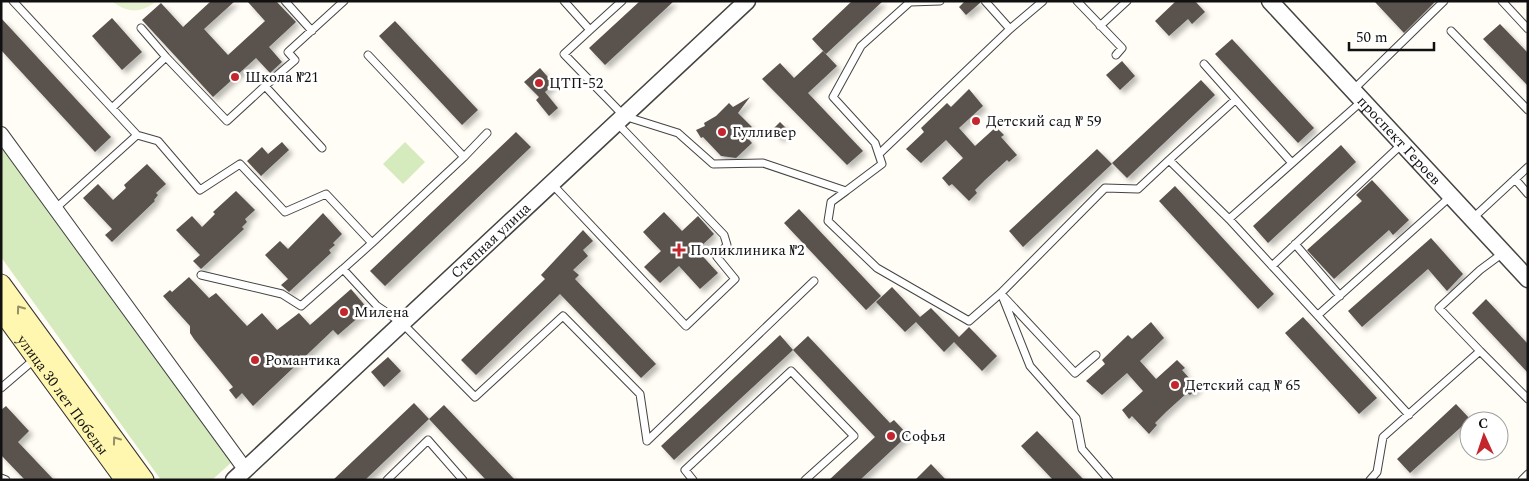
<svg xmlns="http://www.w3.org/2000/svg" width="1529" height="481" font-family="Spectral,serif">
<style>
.green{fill:#d5ebbd}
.pitch{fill:#e6f2cf}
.building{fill:#5a524d;filter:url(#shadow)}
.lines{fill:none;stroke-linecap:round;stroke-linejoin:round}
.service-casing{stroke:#444;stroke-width:9}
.minor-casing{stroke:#444;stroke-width:16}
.tertiary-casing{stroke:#444;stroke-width:19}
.secondary-casing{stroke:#333;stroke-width:21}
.service{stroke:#fff;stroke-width:7}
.minor{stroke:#fff;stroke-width:14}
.tertiary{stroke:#fff;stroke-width:16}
.secondary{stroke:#fff6b0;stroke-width:19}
.oneway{stroke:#948f68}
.poi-dot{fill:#c4262e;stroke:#fff;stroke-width:2}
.labels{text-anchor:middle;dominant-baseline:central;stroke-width:5;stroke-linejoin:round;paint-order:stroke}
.poi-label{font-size:15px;fill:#111;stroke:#fff;text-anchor:start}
.street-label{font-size:15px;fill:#111;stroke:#fff}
</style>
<defs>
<filter id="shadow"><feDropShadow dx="4" dy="4" stdDeviation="2.5" flood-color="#0004"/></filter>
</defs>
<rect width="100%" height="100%" fill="#fffdf5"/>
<path class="green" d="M1,141l232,320 -21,19h-51l-160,-223z
M405,142l20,20 -22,22 -20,-20z"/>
<path class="pitch" d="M112,1h44c-14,13 -30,12 -44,0z"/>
<path class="building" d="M211,1h24l-31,28 24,26 37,-34 -18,-20h29l20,21 -27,25 13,15 -12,11 -14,-15 -43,39 -71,-77 19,-17 22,24z
M640,1h34l-69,64 -16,-17z
M852,1h31l-57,53 -14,-15z
M965,1h15v2l-14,12 -7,-8z
M1176,1h19l10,11 -13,12 -4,-5 -19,17 -14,-15z
M1374,1h62l-32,32z
M1,18l110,119 -16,15 -94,-102z
M112,18l30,34 -20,18 -30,-34z
M395,21l83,89 -16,15 -83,-89z
M1500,24l28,29v33l-45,-47z
M1232,39l82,89 -16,15 -83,-89z
M823,51l14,15 -29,27 55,58 -16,14 -85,-86 18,-16 14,15z
M1122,61l13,15 -15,14 -14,-15z
M540,68l14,16 -9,8 13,16 -9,8 -13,-16 3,-3 -15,-15z
M1201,80l14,15 -88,83 -15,-15z
M969,89l14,17 -24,22 16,18 21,-19 8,8 -3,2 16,18 -8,7 -2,-2 -22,20 -10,10 2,3 -8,8 -17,-17 -3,2 -7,-8 21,-20 -17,-18 -25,23 -15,-14 18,-17 -3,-4 26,-25 4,4z
M750,97l-12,16 14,14 -8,7 8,9 -16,15 -15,-2 -18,-19 -2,1 -5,-8 9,-4 -1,-3 12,-7 13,-13 4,4z
M780,122l8,8 -8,9 -8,-9z
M516,132l15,15 -146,139 -15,-15z
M282,142l7,8 -28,26 -14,-15 15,-14 6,7z
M1341,145l15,17 -88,81 -15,-17z
M1097,149l15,15 -89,83 -14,-16z
M147,164l19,20 -10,9 2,2 -4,5 1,1 -43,41 -7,-7 7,-6 -29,-31 15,-14 15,16 13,-12 -2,-3z
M1372,180l37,40 -16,15 -4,-5 -55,49 -27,-29 55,-49 -6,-6z
M1175,186l99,108 -16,15 -99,-108z
M236,191l19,19 -10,9 2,3 -5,5 2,2 -43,40 -8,-8 7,-6 -24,-25 16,-14 10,11 13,-13 -2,-2z
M799,209l82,87 -15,14 -82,-87z
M664,212l18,19 16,-15 16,18 -17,16 21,23 -18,16 -21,-23 -19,17 -16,-16 17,-16 -18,-19z
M323,213l19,21 -9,9 2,2 -6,5 2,3 -42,39 -8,-7 7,-6 -23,-24 15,-14 8,8z
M583,230l10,11 -10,9 5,6 -15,14 6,5 -4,4 81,85 -15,14 -81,-84 -84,81 -15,-15 84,-81 -4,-4z
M1431,238l32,36 -16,17 -19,-22 -66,58 -14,-16z
M189,277l20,21 7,-5 31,33 15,-13 15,17 22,-17 11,12 41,-36 17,20 -30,26 -5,-5 -80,76 -11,-13 -6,6 -7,-9 4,-3 -39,-48 -4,-6v-7l-27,-30 7,-6 2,2z
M892,287l28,30 11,-9 28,29 10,-10 28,29 -15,15 -28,-29 -10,10 -28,-30 -11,10 -29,-30z
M1486,299l42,45v29l-56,-60z
M1303,317l74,81 -18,16 -74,-81z
M1151,322l13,16 -24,23 16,18 21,-19 8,8 -3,2 16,18 -8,7 -3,-2 -21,19 -11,11 2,2 -8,9 -17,-18 -3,3 -7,-9 21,-19 -16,-18 -25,22 -16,-14 19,-17 -3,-4 26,-25 4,4z
M780,335l13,15 -119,110 -13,-14z
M808,336l82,87 4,-3 14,15 -48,45h-31l46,-43 -82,-87z
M388,357l13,14 -17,16 -13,-15z
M414,403l15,16 -64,61h-32z
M1456,404l14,15 -60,54 -13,-14z
M444,405l71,75h-29l-57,-61z
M6,406l23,25 -11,11 36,38h-29l-24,-25v-45z
M1037,431l47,49h-31l-32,-34z
M931,464l15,16h-31z"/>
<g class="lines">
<g class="service-casing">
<path id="service" d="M13,1l124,134 21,6 42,49 40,-26 45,48 41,-18 46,49 -29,26 34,37 25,17 73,74 88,-81 77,78 7,47
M285,1l27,30
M564,1l26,29 -26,24 60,62 54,17 35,31 50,-1 83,28 36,-27 -7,-21 -42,-46 28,-51 49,-44 30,-1
M985,1l25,28 33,-28
M1077,1l45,47 -6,7
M1502,1l26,28
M1100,26l27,-25
M141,28l25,29
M590,30l32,-29
M1451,31l77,79
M368,55l96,102 -92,86
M1204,64l88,99
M265,86l30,-26 -7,-8 56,-51
M1353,90l91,-89
M112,108l54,-51 61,64 38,-35 57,62
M879,154l131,-125
M464,157l23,-24
M1169,160l66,-60
M1515,179l13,15
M552,184l134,142 49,-47 -18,-22 10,-12 -3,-10 -107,-112
M846,191l-15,11 -3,19 49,47 92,53 32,-28 104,-105 33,1 31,-29 60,59 133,-118
M56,208l81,-73
M1229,219l180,196
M1472,219l56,-52
M1295,244l45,52
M1272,266l130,-122
M201,275l81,19 19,12 42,-37
M1001,293l29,73 46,52 6,31 27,31
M1004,297l71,76 21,-18
M1318,315l133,-119
M1480,351l48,48
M1,388l35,-30
M647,441l167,-160
M1,478l5,2
M387,480l41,-40 35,40
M693,480l-8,-10 106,-99 63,65 -49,44
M1370,480l7,-8 6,-35 97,-86 -41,-43 41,-38 23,-17
M1522,480l6,-6"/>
</g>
<g class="minor-casing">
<path id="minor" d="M1,134l244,335"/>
</g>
<g class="tertiary-casing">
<g id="tertiary">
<path id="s1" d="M1270,1l258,278"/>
<path id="s2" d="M234,480l513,-479"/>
</g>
</g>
<g class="secondary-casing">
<g id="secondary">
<path d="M1,284l143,196"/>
<path id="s3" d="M1,310l124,170"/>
</g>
</g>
<use href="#service" class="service"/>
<use href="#minor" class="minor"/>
<use href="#tertiary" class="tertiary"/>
<use href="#secondary" class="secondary"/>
</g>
<defs><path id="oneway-chevron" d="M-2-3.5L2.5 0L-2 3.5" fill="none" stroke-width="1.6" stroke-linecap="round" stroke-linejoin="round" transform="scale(1.25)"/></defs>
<g class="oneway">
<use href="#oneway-chevron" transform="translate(20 309) rotate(-126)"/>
<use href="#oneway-chevron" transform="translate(116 440) rotate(-126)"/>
</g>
<g class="poi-dot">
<circle cx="235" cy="77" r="5"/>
<circle cx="539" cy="83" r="5"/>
<circle cx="976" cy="121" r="5"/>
<circle cx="722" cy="132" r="5"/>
<path d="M676.5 242.5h5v5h5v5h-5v5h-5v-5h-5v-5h5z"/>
<circle cx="344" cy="312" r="5"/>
<circle cx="255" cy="360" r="5"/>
<circle cx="1175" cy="385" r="5"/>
<circle cx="891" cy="436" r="5"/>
</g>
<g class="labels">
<g class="poi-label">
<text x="245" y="77">Школа №21</text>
<text x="549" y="83">ЦТП-52</text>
<text x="986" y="121">Детский сад № 59</text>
<text x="732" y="132">Гулливер</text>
<text x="690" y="250">Поликлиника №2</text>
<text x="354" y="312">Милена</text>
<text x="265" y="360">Романтика</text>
<text x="1185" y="385">Детский сад № 65</text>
<text x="901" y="436">Софья</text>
</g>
<g class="street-label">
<text stroke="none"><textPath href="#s1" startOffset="190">проспект Героев</textPath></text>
<text stroke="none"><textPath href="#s2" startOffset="351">Степная улица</textPath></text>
<text stroke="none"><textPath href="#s3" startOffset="105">улица 30 лет Победы</textPath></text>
</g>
</g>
<rect width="1529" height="481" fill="none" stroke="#111111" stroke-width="5"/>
<g transform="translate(1484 436) rotate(357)"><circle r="24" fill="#ffffff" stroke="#a0a0a0"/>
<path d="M0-4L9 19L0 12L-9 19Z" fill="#c4262e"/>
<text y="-8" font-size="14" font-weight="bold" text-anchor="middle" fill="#111111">С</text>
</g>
<path d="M1349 42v8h85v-8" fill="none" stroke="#111111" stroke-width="2.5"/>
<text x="1356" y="42" font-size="15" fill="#111111" stroke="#ffffff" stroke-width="4" paint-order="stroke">50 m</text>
</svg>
